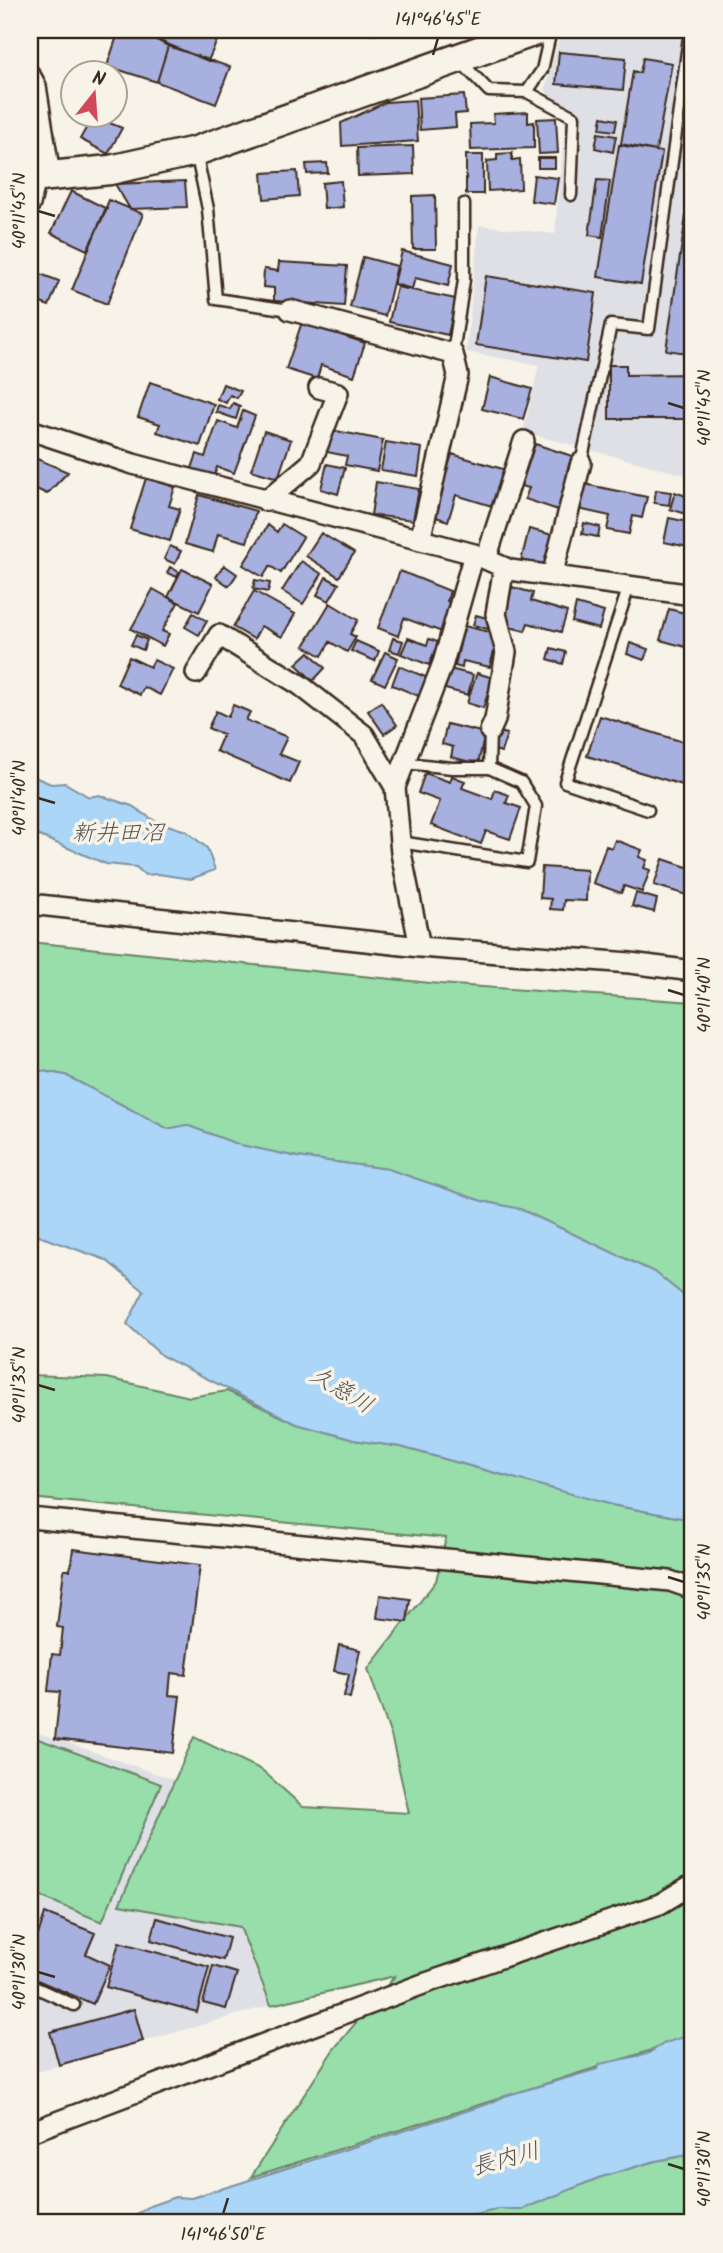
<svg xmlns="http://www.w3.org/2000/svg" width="723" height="2253" font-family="Kalam,'Klee One',sans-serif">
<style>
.built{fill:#dfdfe6}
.green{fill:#97deab;stroke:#698464;stroke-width:2}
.water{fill:#acd6f7;stroke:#7f91a0;stroke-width:2}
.building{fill:#a8b0e0;stroke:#3b2a1e;stroke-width:2}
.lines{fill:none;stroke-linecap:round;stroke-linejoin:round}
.lane-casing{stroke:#3b2a1e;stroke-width:15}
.street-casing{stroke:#3b2a1e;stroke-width:24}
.secondary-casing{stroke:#3b2a1e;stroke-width:33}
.lane{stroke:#f7f3e8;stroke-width:10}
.street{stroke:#f7f3e8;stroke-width:19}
.secondary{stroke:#f7f3e8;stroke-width:28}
.ticks{fill:none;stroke:#3b2a1e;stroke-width:2.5}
.labels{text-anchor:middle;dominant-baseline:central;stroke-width:7;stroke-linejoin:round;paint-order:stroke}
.water-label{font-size:23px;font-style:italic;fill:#575554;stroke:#f7f3e8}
.neatline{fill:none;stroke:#3b2a1e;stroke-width:2.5}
.ticks-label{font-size:18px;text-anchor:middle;fill:#3b2a1e}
</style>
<rect width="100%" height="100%" fill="#f7f3e8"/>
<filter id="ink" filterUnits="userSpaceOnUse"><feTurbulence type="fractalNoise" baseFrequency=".0143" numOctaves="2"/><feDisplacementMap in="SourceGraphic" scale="14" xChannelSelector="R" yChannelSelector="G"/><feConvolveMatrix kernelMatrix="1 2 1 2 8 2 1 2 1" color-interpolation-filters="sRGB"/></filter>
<g filter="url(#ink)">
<path class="built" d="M634,33l59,3v416l-8,23 -162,-43 16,-67 -73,-13 13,-127 76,9 10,-113 -20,-32 15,-53z
M30,1730l145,50 -56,124 121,23 31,78 -241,69z"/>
<path class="green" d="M30,942l410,42 253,18v301l-37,-30 -136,-64 -39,-8 -93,-32 -91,-12 -57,-12 -54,-20 -18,4 -103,-54 -35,-6z
M30,1375l77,3 83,19 37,-6 70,33 57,16 47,7 211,58 81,15v517l-442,140 82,-127 62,-74 -124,29 -31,-78 -121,-22 75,-168 68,33 41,37 106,6 -17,-74 -24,-70 68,-88 10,-43 -416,-40z
M30,1736l131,48 -59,138 -72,-30z
M693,2154v69h-247l52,-14h25l75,-31 57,-17z"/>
<path class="water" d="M30,775l21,9 14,-1 24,14 10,-2 33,11 23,15 31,10 21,17 8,22 -24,9 -33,-5 -13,1 -9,-8 -30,-3 -76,-32z
M30,1069l35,6 103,54 18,-4 54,20 57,12 91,12 94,32 38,8 136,64 37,30v217l-81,-15 -211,-58 -47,-7 -57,-16 -135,-68 -35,-32 17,-33 -38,-31 -70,-25 -6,-5z
M693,2034v120l-38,7 -57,17 -75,31h-25l-52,14h-323l27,-17 25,-9 16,1 46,-14 251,-80 17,-8 93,-27 2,-5 47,-10 18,-11z"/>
<path class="building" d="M119,30l36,9 13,7 -11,36 -50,-16z
M159,30h45l15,6 -11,25 -53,-22z
M368,30h40v2l-40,2z
M168,46l62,21 -14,37 -59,-22z
M559,52l67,6 -3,32 -67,-6z
M643,58l29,5 -16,88 -35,-7 12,-73 7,2z
M464,95l2,18 -11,1 1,13 -36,3 -2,-32z
M415,100l3,41 -76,5 -1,-23 45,-21z
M528,112v11l6,-1v26l-63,2 -1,-26 24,-1 -1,-9z
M92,116h17l-3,7z
M93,116l29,12 -14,26 -28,-15z
M602,117l15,3 -2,11 -15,-2z
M556,118l2,35 -19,1 -2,-35z
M30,119l12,1 -5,34 -7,-1z
M598,133l18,3 -3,16 -18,-4z
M619,145l43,7 -21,132 -43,-7z
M413,146l1,28 -56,2 -1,-28z
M512,153v7l8,-1 1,30 -33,2 -1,-30 10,-1v-6z
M466,155h17v39h-17z
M538,158h17v10h-17z
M327,163l1,10 -21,1 -1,-10z
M693,169v185l-27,-4z
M297,171l2,25 -35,3 -2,-26z
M534,175l24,3 -4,26 -23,-3z
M597,180l13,1 -8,56 -13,-2z
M185,181l2,26 -57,2 -15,-25z
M341,181l2,26 -19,2 -2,-26z
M71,191l36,18 -20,41 -36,-17z
M435,195l1,54h-23l-1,-53z
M109,200l34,14 -36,90 -35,-14z
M402,251l51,13 -5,22 -33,-8 -3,11 -18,-5z
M363,257l34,9 -12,50 -35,-9z
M279,262l68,4 -3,40 -70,-5v-13l-11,-1 1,-18 14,2z
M30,270l29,11 -10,25 -19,-7z
M486,276l110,17 -10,69 -110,-17z
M397,287l59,12 -8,36 -59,-13z
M302,322l63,21 -11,33 -33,-11 -4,14 -31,-10z
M609,365h17v10l67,-1v45h-84z
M490,377l42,12 -9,30 -41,-10z
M150,382l64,22 -14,42 -43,-14 3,-8 -22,-7z
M223,384l18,7 -4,7 -7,-3 -4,8 -9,-4z
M233,403l7,3 -4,13 -20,-7 2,-7 12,4z
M243,411l12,5 -21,57 -17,-6 -5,15 -22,-8 7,-20 8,3 13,-36 19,7z
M331,430l52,10 -6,31 -32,-6 2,-9 -20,-4z
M264,431l27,9 -13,38 -27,-8z
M386,442l36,6 -4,28 -37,-6z
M535,444l37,12 -5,15 7,2 -13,38 -36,-12 4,-11 -8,-2z
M452,454l54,16 -11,37 -39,-12 -8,26 -15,-5z
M30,456l38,16 -21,22 -17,-8z
M327,464l18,4 -7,26 -17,-5z
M146,478l29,9 -6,19 11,3 -10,32 -40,-12z
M376,482l43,7 -6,31 -42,-5z
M584,484l63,13 -5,21 -9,-2 -4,18 -22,-4 3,-14 -32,-7z
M689,486l4,1v29l-23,-7 5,-17 11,4z
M656,490l15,2 -2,13 -15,-2z
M199,495l57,16 -9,31 -29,-8 -5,18 -28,-8z
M669,518l24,5v25l-29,-6z
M584,523l16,4 -2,10 -16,-3z
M282,524l21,13 -22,36 -11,-7 -7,11 -20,-12 25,-40 9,7z
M529,529l28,7 -9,36 -28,-7z
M321,533l33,20 -15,24 -33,-21z
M170,546l11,5 -6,13 -11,-5z
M301,561l21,13 -19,30 -21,-13z
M224,565l13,9 -8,12 -13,-9z
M170,567l9,5 -2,5 -10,-4z
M182,569l31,15 -14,28 -31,-15z
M400,571l50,20 -3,10 6,3 -11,28 -38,-14 -6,18 -20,-8z
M326,577l13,7 -10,17 -12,-6z
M255,580l15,3 -2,9 -15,-3z
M512,587l21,6 -2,8 36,11 -6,20 -33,-9 -3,8 -23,-6z
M153,589l25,14 -16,28 7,3 -6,12 -32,-17z
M254,591l41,23 -13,23 -21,-11 -7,13 -21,-12z
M330,603l28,17 -8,14 6,3 -9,15 -17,-10 -8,14 -18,-10z
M576,604l28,8 -5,17 -27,-7z
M669,609l24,6v34l-33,-9z
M193,613l14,8 -8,14 -14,-8z
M476,615l14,4 -2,10 -15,-4z
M464,626l34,8 -8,33 -27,-6 -1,7 -7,-2z
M136,635l11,5 -4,10 -12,-5z
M393,638l10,3 -4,12 -10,-3z
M408,638l19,7 2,-6 9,3 -9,23 -28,-11z
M356,641l23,10 -4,10 -24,-10z
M630,643l18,6 -4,11 -17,-6z
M551,648l15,4 -3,12 -15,-5z
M309,652l16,16 -12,13 -17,-17z
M385,652l13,6 -13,27 -13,-6z
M129,657l21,10 4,-7 19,9 -13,26 -16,-8 -4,8 -23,-11z
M399,666l29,12 -7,19 -29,-12z
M450,669l23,6 -5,20 -23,-6z
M477,673l16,5 -10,30 -16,-5z
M381,702l16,23 -13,9 -16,-23z
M233,705l17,7 -4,8 41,17 -8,17 20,8 -9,21 -74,-32 7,-16 -15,-7 8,-17 12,6z
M600,716l93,29v28l-4,14 -102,-31z
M447,724l38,9 -7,31 -27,-7 2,-10 -11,-3z
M497,731l10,3 -6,18 -9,-3z
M425,773l25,9 2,-6 13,5 -3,7 30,11 3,-9 14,5 -3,8 15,5 -11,31 -24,-8 -5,13 -50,-19 9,-24 -22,-8z
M615,840l27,10 -3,7 8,3 -3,8 6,2 -8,22 -18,-6 -3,7 -28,-10 13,-37 6,2z
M663,859l30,10v28l-39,-12z
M542,867l45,3 -1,31 -22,-1 -1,10 -13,-1 1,-10 -11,-1z
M636,893l21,6 -3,13 -22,-6z
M73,1549l127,16 -14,110 -15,-2 -2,22 11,1 -7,57 -118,-14 5,-47 -12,-1 4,-37 8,1 3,-27 -6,-1 7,-57h6z
M380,1595l30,4 -3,23 -30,-4z
M339,1645l21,5 -10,48 -6,-2 5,-22 -15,-3z
M30,1905l7,3 -7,18z
M45,1913l50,20 -9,21 24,11 -17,39 -63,-27v-46l8,4z
M157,1918l72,20 -6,22 -72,-20z
M119,1942l90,25 -12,45 -91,-25z
M213,1966l24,7 -11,36 -23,-6z
M134,2009l9,32 -84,24 -9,-33z"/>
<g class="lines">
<g class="lane-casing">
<path id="lane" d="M460,61l29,30 38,1 15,-22 9,-40
M527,92l47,25 -3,78
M196,152l12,57 8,90 74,11
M453,354l11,-74v-76
M581,463l30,-138 38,4 41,-299
M629,586l-64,196 83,28
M406,763l46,5h37
M400,842l127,20 9,-56 -15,-24 -32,-14 1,-37
M30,1985l44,20"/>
</g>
<g class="street-casing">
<path id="street" d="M30,75l6,11 14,89
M30,204l6,-26
M290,310l163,44 5,21 -38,165
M30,430l103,34 341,90 36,16 183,25
M266,501l45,-38 27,-70 -19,-5
M486,559l38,-118
M552,576l29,-113
M196,673l23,-38 81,50 64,50 31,52
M490,731l5,-11 11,-68 -10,-38 8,-47
M30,904l390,43 210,16 63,8
M420,947l-19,-94 -6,-66 48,-124 31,-109
M30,1518l640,63 23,8
M30,2132l393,-148 237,-80 33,-20"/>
</g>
<g class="secondary-casing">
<path id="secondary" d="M30,178l80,-8 86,-19 342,-121"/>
</g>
<use href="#lane" class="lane"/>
<use href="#street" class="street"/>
<use href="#secondary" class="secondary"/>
</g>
</g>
<path class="ticks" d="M433,55l5,-17M38,211l17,5M668,403l16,5M38,798l17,5M668,990l16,5M38,1385l17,5M668,1577l16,5M38,1972l17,5M668,2164l16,5M223,2214l5,-16"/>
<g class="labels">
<g class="water-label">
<text x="118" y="834">新井田沼</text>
<text transform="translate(341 1391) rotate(31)">久慈川</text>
<text transform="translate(506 2160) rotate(-15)">長内川</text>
</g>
</g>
<rect width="723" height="2253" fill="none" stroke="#f7f3e8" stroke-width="77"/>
<g transform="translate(94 94) rotate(17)"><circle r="33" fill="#f7f3e8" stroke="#aca397" stroke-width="2"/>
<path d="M0-5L12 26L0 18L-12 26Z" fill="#d1495b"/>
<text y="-10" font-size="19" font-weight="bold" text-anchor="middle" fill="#3b2a1e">N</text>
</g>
<rect x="38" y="38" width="646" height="2176" class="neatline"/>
<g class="ticks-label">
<text x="438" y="25">141°46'45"E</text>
<text transform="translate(19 211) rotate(-90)" y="6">40°11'45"N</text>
<text transform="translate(704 408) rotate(-90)" y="6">40°11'45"N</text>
<text transform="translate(19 798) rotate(-90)" y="6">40°11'40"N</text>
<text transform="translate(704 995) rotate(-90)" y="6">40°11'40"N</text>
<text transform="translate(19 1385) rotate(-90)" y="6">40°11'35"N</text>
<text transform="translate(704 1582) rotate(-90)" y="6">40°11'35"N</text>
<text transform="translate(19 1972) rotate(-90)" y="6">40°11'30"N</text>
<text transform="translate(704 2169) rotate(-90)" y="6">40°11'30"N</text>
<text x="223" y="2240">141°46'50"E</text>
</g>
</svg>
